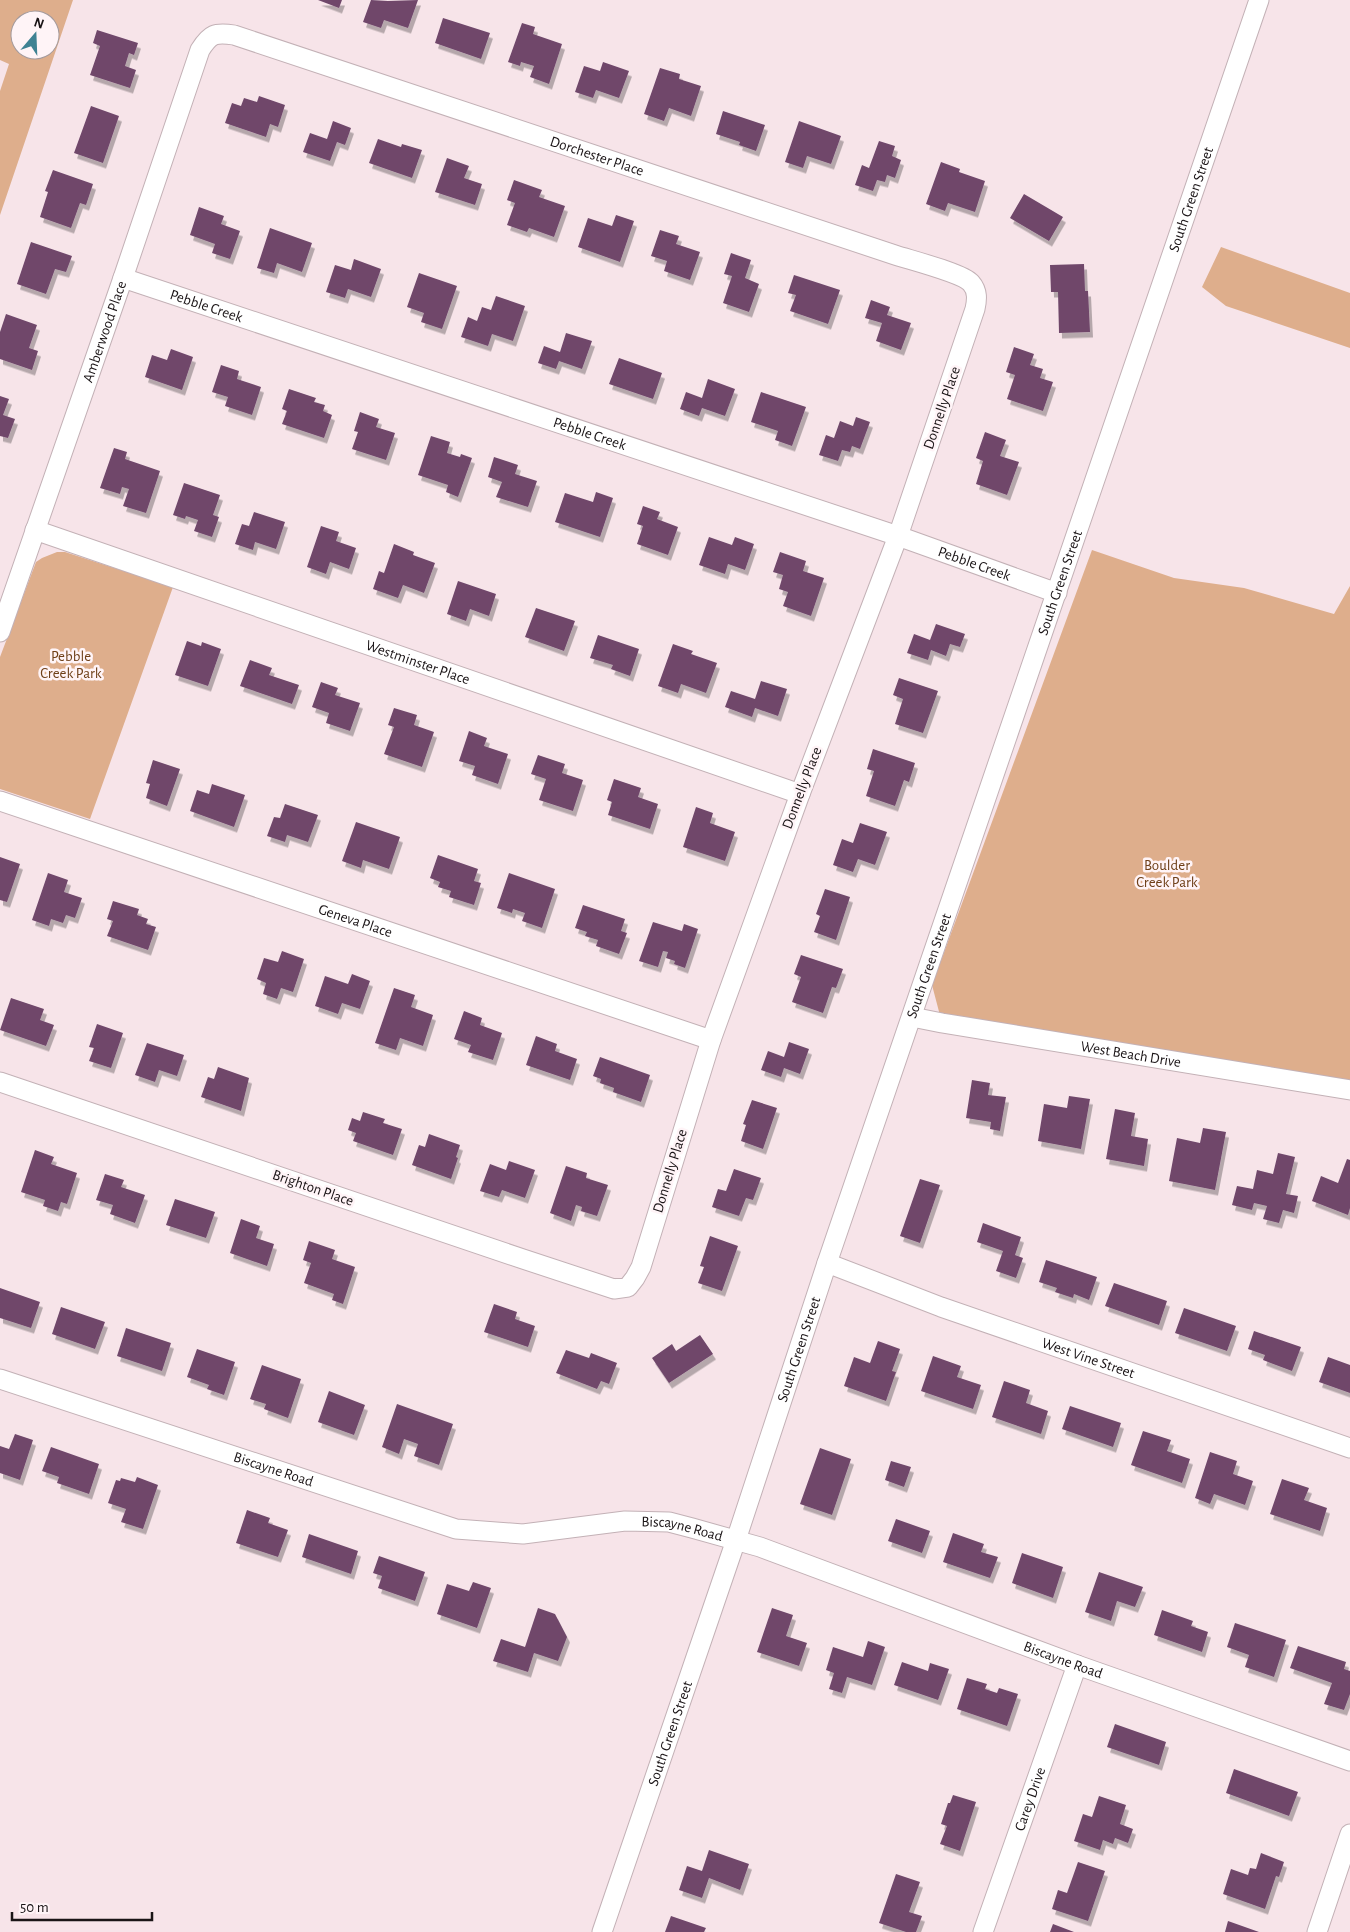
<svg xmlns="http://www.w3.org/2000/svg" width="1350" height="1932" font-family="'Alegreya Sans',sans-serif">
<style>
.green{fill:#deae8c;fill-rule:evenodd}
.building{fill:#6f476b;filter:url(#shadow)}
.lines{fill:none;stroke-linecap:round;stroke-linejoin:round}
.minor-casing{stroke:#c3b1b6;stroke-width:21}
.minor{stroke:#fff;stroke-width:19}
.labels{text-anchor:middle;dominant-baseline:central;stroke-width:5;stroke-linejoin:round;paint-order:stroke}
.street-label{font-size:15px;fill:#1a1416;stroke:#fff4f7}
.park-label{font-size:15px;fill:#6f4019;stroke:#fff4f7}
</style>
<defs>
<filter id="shadow"><feDropShadow dx="3" dy="5.5" stdDeviation="0" flood-color="#0004"/></filter>
</defs>
<rect width="100%" height="100%" fill="#f7e4e9"/>
<path class="green" d="M0,0h73l-73,215v-124l9,-27 -9,-4zM20,20h30v30h-30z
M1221,247l129,46v55l-124,-42 -24,-19z
M1092,550l82,28 70,10 90,26 16,-28v504l-408,-67 -10,-38z
M57,552h8l108,35 -83,232 -90,-30v-132l36,-95 6,-4z"/>
<path class="building" d="M318,0h24l-3,8z
M371,0l17,1 30,-1 -10,28 -24,-8 -3,8 -18,-6z
M443,18l47,15 -9,26 -46,-16z
M522,23l13,4 -2,7 29,10 -13,40 -19,-7 4,-11 -13,-4 -1,4 -12,-4z
M97,30l41,13 -4,12 -5,-2 -4,13 11,4 -6,18 -40,-13 10,-29 -7,-3z
M603,62l26,9 -10,27 -23,-8 -3,8 -18,-6 9,-26 16,5z
M660,68l20,6 -1,5 22,7 -10,30 -22,-8 -5,13 -20,-7z
M259,96l26,9 -7,22 -8,-3 -4,13 -41,-14 7,-20 9,3 3,-8 13,4z
M91,106l28,10 -16,47 -29,-10z
M723,111l42,14 -9,26 -17,-6 1,-3 -24,-8z
M333,121l18,7 -6,17 -8,-3 -7,19 -27,-9 7,-19 17,6z
M799,121l42,15 -10,28 -24,-8 -4,12 -18,-6z
M378,139l23,8 1,-3 20,6 -10,28 -43,-15z
M879,141l16,5 -3,10 9,4 -6,18 -8,-3 -2,7 -8,-2 -4,11 -18,-6 7,-20 7,3z
M447,158l22,8 -5,12 18,6 -7,21 -40,-13z
M941,162l19,7 -1,3 26,9 -10,31 -27,-9 -3,8 -19,-7z
M53,170l40,14 -7,21 -6,-2 -9,25 -31,-11 8,-25 -3,-1z
M514,180l28,10 -3,7 26,9 -11,31 -25,-9 -2,4 -20,-7 8,-22 -8,-3z
M1024,194l39,23 -14,24 -39,-23z
M199,207l25,9 -3,8 19,7 -10,28 -18,-6 3,-9 -25,-9z
M616,215l18,6 -14,41 -42,-15 10,-29 24,8z
M270,228l42,15 -10,29 -25,-9 -3,10 -17,-5z
M660,230l19,6 -3,8 24,8 -10,28 -26,-9 3,-10 -16,-5z
M31,242l41,14 -6,16 -11,-3 -9,25 -29,-10z
M731,253l20,7 -6,18 14,6 -10,28 -26,-9 9,-27 -8,-2z
M354,259l27,10 -10,28 -23,-8 -3,9 -19,-6 9,-27 16,5z
M1084,264l1,27h3l2,41 -31,1 -1,-41h-7l-1,-27z
M419,273l38,13 -15,43 -21,-7 3,-9 -17,-6z
M794,275l46,15 -12,34 -38,-13 6,-16 -8,-2z
M496,296l29,10 -12,35 -21,-7 -4,12 -27,-9 7,-20 9,4 5,-14 9,3z
M871,300l19,7 -3,8 24,8 -10,27 -25,-9 6,-18 -17,-5z
M6,314l31,11 -8,23 9,3 -6,19 -32,-11v-27z
M566,333l26,8 -10,28 -23,-8 -3,8 -18,-6 6,-17 16,6z
M1014,347l20,7 -4,11 13,4 -3,9 13,4 -10,29 -36,-12 8,-24 -9,-3z
M171,349l22,8 -11,33 -37,-13 7,-22 15,5z
M619,358l43,15 -9,26 -44,-15z
M221,365l18,6 -2,8 24,8 -9,28 -27,-9 3,-9 -16,-5z
M708,379l27,10 -10,27 -23,-8 -3,8 -19,-7 6,-17 16,6z
M289,389l27,9 -2,4 11,3 -2,6 9,4 -8,23 -42,-14 5,-13 -5,-2z
M761,392l45,15 -14,39 -17,-6 3,-9 -27,-9z
M0,396l9,3 -6,16 12,4 -7,19 -8,-2z
M360,412l19,7 -3,8 19,6 -9,27 -34,-11 6,-17 -4,-1z
M856,417l14,5 -10,27 -8,-3 -2,6 -8,-2 -4,11 -19,-6 7,-20 8,3 6,-17 13,5z
M985,432l21,8 -6,16 19,6 -12,33 -31,-11 7,-23 -7,-3z
M431,436l19,6 -3,11 13,4 1,-3 11,4 -14,39 -12,-5 2,-7 -30,-10z
M114,448l13,4 -2,7 35,12 -14,42 -23,-7 6,-17 -7,-2 -2,7 -20,-6z
M494,457l24,8 -3,9 22,7 -9,26 -32,-10 6,-15 -14,-5z
M184,483l36,12 -7,20 6,2 -7,20 -18,-6 4,-11 -12,-4 -1,3 -12,-4z
M596,492l17,6 -13,39 -45,-15 10,-29 28,9z
M643,506l17,6 -3,7 21,8 -10,28 -31,-11 6,-18 -6,-2z
M254,512l31,10 -9,27 -21,-7 -2,8 -18,-6 7,-20 7,2z
M321,526l18,6 -3,9 20,7 -7,21 -19,-7 -4,12 -19,-7z
M709,537l23,8 3,-8 19,7 -9,26 -17,-6 -3,10 -26,-9z
M394,544l20,8 -1,3 22,8 -11,30 -21,-8 -5,13 -25,-9 6,-18 5,2z
M780,552l26,9 -3,10 21,7 -13,38 -28,-10 5,-14 -9,-3 4,-14 -10,-3z
M458,581l38,13 -7,22 -19,-7 -4,12 -19,-7z
M536,608l39,13 -11,30 -39,-14z
M936,624l29,10 -5,13 -10,-3 -4,12 -15,-6 -3,10 -21,-7 7,-19 16,6z
M598,635l41,14 -9,27 -19,-7 2,-4 -23,-7z
M187,641l14,5 1,-4 19,7 -13,37 -33,-11z
M673,644l20,7 -2,3 26,9 -11,30 -25,-9 -3,9 -20,-7z
M250,660l22,8 -3,7 30,10 -7,19 -52,-18z
M899,678l39,13 -15,42 -28,-9 8,-25 -10,-4z
M761,681l26,8 -9,27 -23,-8 -3,9 -27,-10 6,-16 24,8z
M321,682l17,6 -3,7 25,8 -10,28 -24,-8 3,-10 -17,-6z
M394,708l23,7 -3,10 20,7 -12,35 -38,-13 10,-27 -6,-2z
M469,731l18,7 -3,8 24,8 -10,30 -26,-9 3,-9 -16,-5z
M873,749l42,14 -6,19 -5,-2 -9,26 -29,-10 8,-25 -7,-2z
M538,755l27,9 -3,9 21,7 -10,31 -34,-11 7,-21 -15,-5z
M153,760l27,9 -13,37 -21,-8 4,-14 -4,-1z
M614,779l27,9 -3,9 20,7 -8,25 -42,-14 4,-13 -5,-2z
M212,784l33,11 -11,32 -44,-16 7,-21 12,4z
M285,804l33,11 -10,27 -21,-7 -2,7 -18,-6 7,-19 6,1z
M696,807l17,6 -3,10 25,9 -10,29 -42,-14z
M356,822l44,15 -11,32 -26,-9 -2,8 -19,-7z
M860,823l27,9 -12,33 -17,-6 -5,13 -20,-7 9,-26 11,4z
M438,855l40,14 -4,12 7,2 -7,22 -25,-8 2,-6 -13,-4 2,-5 -10,-4z
M0,857l20,7 -13,38 -7,-2z
M48,873l20,7 -4,12 18,6 -7,20 -9,-3 -3,8 -12,-4 -2,7 -17,-6z
M509,873l46,16 -13,39 -20,-7 3,-8 -12,-4 -1,4 -15,-5z
M825,889l25,8 -14,43 -22,-8 6,-16 -4,-2z
M113,901l26,8 -2,6 11,4 -2,5 10,3 -8,23 -41,-14 6,-15 -6,-2z
M583,905l42,14 -4,12 6,2 -8,21 -23,-8 2,-6 -13,-4 2,-4 -12,-4z
M653,922l29,9 2,-7 14,5 -13,39 -11,-4 1,-3 -9,-3 2,-6 -5,-1 -5,16 -19,-6z
M282,951l22,8 -11,33 -12,-4 -4,11 -14,-5 3,-11 -9,-4 7,-21 14,4z
M801,955l42,14 -7,19 -4,-1 -9,26 -31,-11 9,-25 -7,-3z
M352,974l18,7 -10,28 -18,-6 -4,11 -23,-8 10,-30 23,8z
M394,988l21,7 -4,12 22,8 -10,31 -23,-8 -4,12 -21,-7z
M11,998l33,11 -4,11 14,5 -8,21 -46,-16z
M464,1011l18,7 -2,7 22,8 -9,27 -25,-8 3,-7 -17,-6z
M97,1024l26,9 -12,35 -22,-7 5,-13 -5,-1z
M536,1036l21,8 -2,7 22,8 -7,21 -44,-15z
M789,1042l20,7 -9,25 -16,-6 -3,9 -20,-7 7,-19 16,6z
M147,1043l37,12 -7,21 -18,-6 -4,12 -20,-7z
M600,1057l50,18 -9,27 -28,-10 1,-4 -14,-5 1,-4 -8,-3z
M218,1067l31,11 -8,33 -40,-14 7,-20 6,2z
M972,1080l18,3 -2,12 18,2 -6,34 -10,-2 1,-7 -25,-4z
M1069,1096l21,3 -9,50 -43,-8 6,-37 23,4z
M752,1100l25,8 -14,41 -22,-8 5,-16 -3,-1z
M1115,1109l20,4 -4,23 17,3 -4,27 -38,-7z
M363,1112l22,7 -2,4 19,6 -9,26 -40,-14 3,-8 -8,-3 4,-12 8,3z
M1203,1128l23,4 -11,58 -46,-9 8,-43 23,5z
M429,1134l31,11 -4,12 2,1 -7,21 -39,-14 7,-20 6,2z
M35,1150l19,7 -3,7 26,9 -10,31 -6,-2 -3,9 -15,-5 2,-6 -24,-8z
M1278,1153l17,4 -9,37 12,2 -4,17 -11,-3 -4,13 -16,-4 4,-13 -13,-3 -2,7 -20,-5 5,-19 16,3 4,-19 16,4z
M1347,1159l3,1v48l-2,7 -36,-14 9,-25 17,7z
M509,1161l26,9 -10,28 -23,-8 -3,7 -19,-6 10,-27 16,6z
M566,1166l21,7 -1,5 22,7 -11,31 -16,-5 1,-4 -6,-2 -5,16 -21,-8z
M734,1169l27,9 -8,22 -7,-2 -7,18 -27,-9 6,-18 8,2z
M105,1174l19,6 -3,7 24,8 -10,28 -25,-9 3,-9 -17,-5z
M920,1179l20,6 -20,58 -20,-7z
M175,1199l40,13 -9,26 -40,-13z
M241,1219l19,7 -4,12 18,6 -7,22 -37,-13z
M983,1223l38,14 -6,18 8,3 -7,20 -20,-7 7,-20 -26,-9z
M710,1236l28,10 -16,45 -24,-8 6,-16 -4,-1z
M309,1241l26,9 -3,9 23,8 -12,37 -11,-4 2,-6 -30,-11 7,-20 -8,-3z
M1046,1260l51,17 -8,23 -15,-6 -1,4 -18,-6 2,-4 -18,-6z
M1114,1283l53,18 -8,24 -54,-19z
M0,1288l40,14 -9,26 -31,-10z
M494,1304l23,8 -2,7 20,7 -7,21 -44,-15z
M61,1307l44,15 -10,27 -43,-15z
M1184,1308l52,18 -9,25 -52,-18z
M126,1328l45,15 -9,28 -45,-15z
M1254,1331l47,16 -9,24 -29,-11 2,-5 -17,-6z
M700,1335l13,19 -44,29 -17,-25 20,-14 4,7z
M878,1341l22,8 -8,22 4,1 -10,29 -42,-15 10,-29 16,6z
M197,1349l38,13 -11,33 -17,-6 2,-4 -22,-8z
M566,1350l23,8 2,-5 26,10 -8,21 -8,-3 -4,8 -41,-16z
M933,1356l28,10 -4,11 24,8 -8,24 -52,-18z
M1328,1357l22,8v28l-31,-11z
M262,1365l39,14 -13,39 -24,-9 2,-5 -16,-5z
M1004,1381l26,9 -4,13 22,8 -7,23 -49,-17z
M329,1391l36,14 -11,30 -36,-13z
M397,1404l56,20 -14,41 -25,-9 4,-12 -14,-5 -5,15 -17,-7z
M1070,1406l51,17 -8,24 -51,-18z
M1143,1431l28,9 -4,11 23,8 -8,24 -51,-18z
M15,1434l18,6 -13,40 -20,-7v-27l9,3z
M51,1447l48,17 -10,30 -32,-11 2,-6 -17,-6z
M820,1448l31,11 -19,56 -32,-11z
M1210,1452l27,9 -4,13 20,7 -8,24 -31,-11 -4,10 -15,-6z
M891,1461l20,6 -7,20 -19,-7z
M137,1477l21,8 -15,44 -22,-7 5,-13 -18,-6 8,-23 4,1 1,-3 14,4z
M1282,1479l27,9 -5,12 23,8 -7,23 -50,-17z
M247,1510l23,8 -2,5 20,7 -10,27 -42,-14z
M896,1519l34,12 -8,22 -34,-12z
M953,1533l31,11 -3,8 17,5 -8,21 -47,-16z
M309,1534l49,17 -7,23 -49,-17z
M1022,1553l41,14 -10,31 -41,-15z
M379,1556l46,16 -10,29 -37,-13 4,-12 -9,-3z
M1099,1572l44,15 -8,20 -18,-6 -6,20 -26,-9z
M473,1582l18,6 -14,40 -40,-14 10,-30 22,7z
M538,1608l17,6 12,23 -9,24 -24,-8 -6,19 -35,-11 8,-22 24,8z
M772,1608l21,7 -7,21 21,7 -8,23 -42,-14z
M1162,1610l31,11 -2,5 17,6 -6,20 -48,-17z
M1235,1623l51,17 -12,37 -29,-10 4,-12 -22,-8z
M868,1641l17,6 -13,38 -25,-8 -5,16 -13,-4 5,-16 -8,-3 7,-23 30,10z
M1298,1646l48,16 -2,7 6,2v23l-6,16 -20,-6 8,-21 -42,-15z
M902,1662l26,9 2,-8 19,6 -11,31 -44,-15z
M967,1678l20,6 -2,5 12,4 2,-5 19,6 -11,32 -50,-17z
M1115,1724l51,18 -7,23 -52,-18z
M1234,1769l64,23 -9,24 -63,-23z
M953,1795l23,7 -16,49 -20,-7 7,-18 -6,-2 7,-21h2z
M1099,1796l27,9 -6,19 13,5 -5,14 -13,-5 -2,6 -10,-4 -3,10 -26,-9 9,-27 9,3z
M709,1850l40,14 -9,26 -31,-12 -7,20 -23,-8 8,-24 15,5z
M1261,1853l23,9 -5,15 -3,-1 -11,33 -42,-15 8,-25 17,6 2,-7 6,1z
M1078,1862l27,9 -17,50 -36,-12 6,-19 9,3z
M896,1874l24,8 -11,30 13,4 -6,16h-10l-27,-9z
M671,1916l35,12 -2,4h-39z
M1228,1921l31,11h-34z
M1053,1924l21,8h-24z"/>
<g class="lines">
<g class="minor-casing">
<g id="minor">
<path id="s1" d="M123,278l775,258 159,57"/>
<path id="s2" d="M35,530l765,264"/>
<path id="s3" d="M0,632l123,-354 77,-228c10,-16 15,-18 34,-15l661,220c15,5 67,18 76,28 7,8 6,17 4,26l-77,227 -98,258 -89,246 -70,227 -6,11 -7,9 -14,2 -91,-30 -523,-177"/>
<path id="s4" d="M0,801l711,239"/>
<path id="s5" d="M912,1017l30,6 408,67"/>
<path id="s6" d="M827,1263l114,44 409,141"/>
<path id="s7" d="M0,1379l456,150 67,5 102,-13 44,1 23,6 68,19 317,118 273,96"/>
<path id="s8" d="M602,1932l134,-392 91,-277 432,-1263"/>
<path id="s9" d="M983,1932l94,-267"/>
<path d="M1317,1932l33,-98"/>
</g>
</g>
<use href="#minor" class="minor"/>
</g>
<g class="labels">
<g class="street-label">
<text stroke="none"><textPath href="#s3" startOffset="1039">Dorchester Place</textPath></text>
<text stroke="none"><textPath href="#s8" startOffset="1830">South Green Street</textPath></text>
<text stroke="none"><textPath href="#s1" startOffset="88">Pebble Creek</textPath></text>
<text stroke="none"><textPath href="#s3" startOffset="318">Amberwood Place</textPath></text>
<text transform="translate(942 408) rotate(-71)">Donnelly Place</text>
<text stroke="none"><textPath href="#s1" startOffset="492">Pebble Creek</textPath></text>
<text stroke="none"><textPath href="#s1" startOffset="898">Pebble Creek</textPath></text>
<text stroke="none"><textPath href="#s8" startOffset="1425">South Green Street</textPath></text>
<text stroke="none"><textPath href="#s2" startOffset="405">Westminster Place</textPath></text>
<text transform="translate(802 788) rotate(-69)">Donnelly Place</text>
<text stroke="none"><textPath href="#s4" startOffset="375">Geneva Place</textPath></text>
<text stroke="none"><textPath href="#s8" startOffset="1020">South Green Street</textPath></text>
<text stroke="none"><textPath href="#s5" startOffset="222">West Beach Drive</textPath></text>
<text transform="translate(670 1171) rotate(-73)">Donnelly Place</text>
<text transform="translate(313 1188) rotate(19)">Brighton Place</text>
<text stroke="none"><textPath href="#s8" startOffset="615">South Green Street</textPath></text>
<text stroke="none"><textPath href="#s6" startOffset="278">West Vine Street</textPath></text>
<text stroke="none"><textPath href="#s7" startOffset="288">Biscayne Road</textPath></text>
<text stroke="none"><textPath href="#s7" startOffset="708">Biscayne Road</textPath></text>
<text stroke="none"><textPath href="#s7" startOffset="1112">Biscayne Road</textPath></text>
<text stroke="none"><textPath href="#s8" startOffset="210">South Green Street</textPath></text>
<text stroke="none"><textPath href="#s9" startOffset="141">Carey Drive</textPath></text>
</g>
<g class="park-label">
<text x="71" y="656">Pebble<tspan x="71" dy="17">Creek Park</tspan></text>
<text x="1167" y="865">Boulder<tspan x="1167" dy="17">Creek Park</tspan></text>
</g>
</g>
<g transform="translate(35 35) rotate(19)"><circle r="24" fill="#fff4f7" stroke="#a39a9d"/>
<path d="M0-4L9 19L0 12L-9 19Z" fill="#3f8293"/>
<text y="-8" font-size="14" font-weight="bold" text-anchor="middle" fill="#1a1416">N</text>
</g>
<path d="M12 1912v8h140v-8" fill="none" stroke="#1a1416" stroke-width="2.5"/>
<text x="20" y="1912" font-size="15" fill="#1a1416" stroke="#fff4f7" stroke-width="4" paint-order="stroke">50 m</text>
</svg>
